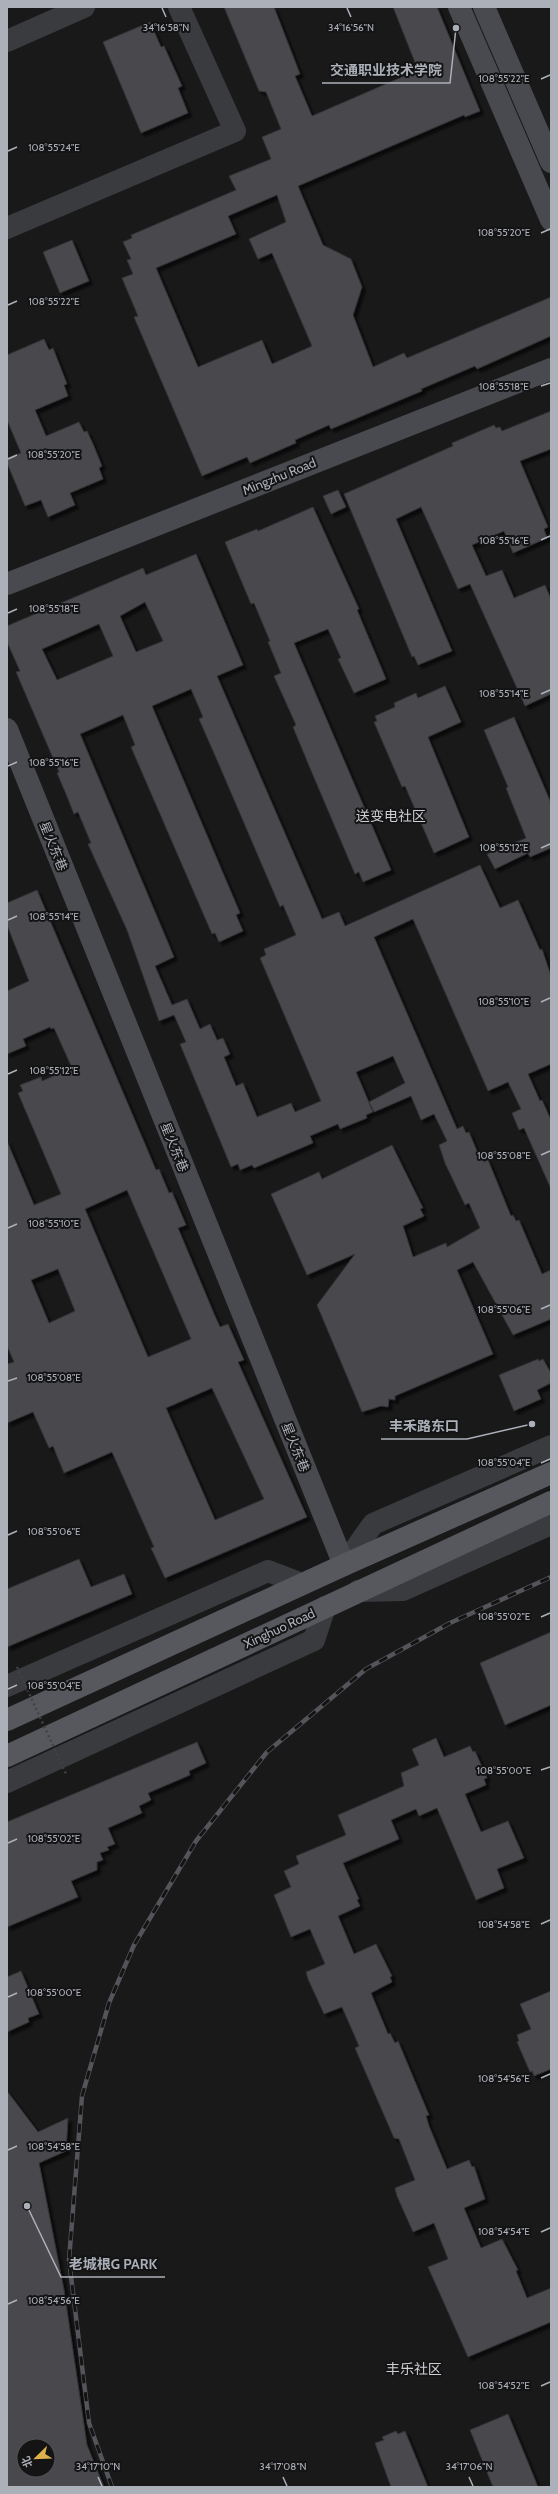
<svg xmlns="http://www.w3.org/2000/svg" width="558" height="2494" font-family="Cabin,'Noto Sans SC',sans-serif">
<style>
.building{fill:#48494d;stroke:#333336;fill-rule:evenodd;filter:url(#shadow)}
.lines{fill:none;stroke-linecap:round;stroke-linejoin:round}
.street{stroke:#3a3b3f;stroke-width:22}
.secondary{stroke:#484a4f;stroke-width:22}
.primary{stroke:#56585e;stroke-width:22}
.rail-casing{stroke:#53555a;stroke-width:4.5}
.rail{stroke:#141415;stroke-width:3;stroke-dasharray:9;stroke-linecap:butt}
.path-bridge{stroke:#404246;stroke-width:2.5;stroke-dasharray:2 3;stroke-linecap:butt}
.ticks{fill:none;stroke:#acb0b9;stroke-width:1.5}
.labels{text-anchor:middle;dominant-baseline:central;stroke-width:4;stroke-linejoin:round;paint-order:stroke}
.street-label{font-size:13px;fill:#acb0b9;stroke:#141415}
.neighbourhood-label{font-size:14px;fill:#cdcfd5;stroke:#141415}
.ticks-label{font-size:10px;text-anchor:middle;fill:#acb0b9;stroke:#141415;stroke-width:4;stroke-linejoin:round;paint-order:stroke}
.leader{fill:none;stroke:#acb0b9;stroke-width:1.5}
.callout-dot{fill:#acb0b9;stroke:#141415;stroke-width:1.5}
.callout-label{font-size:14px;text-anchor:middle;font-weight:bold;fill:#acb0b9;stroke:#141415;stroke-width:4;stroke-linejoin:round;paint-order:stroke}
</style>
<defs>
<filter id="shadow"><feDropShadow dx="3.5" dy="3.5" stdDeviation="1" flood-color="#0009"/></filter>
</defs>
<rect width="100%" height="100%" fill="#19191a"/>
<path class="building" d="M224,7h50l26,67 -5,2 17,40 106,-46 -25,-63h44l43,104 -15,6 -1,-2 -166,71 25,59 28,14 11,28 -9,28 20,52 31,-14 3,5 144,-61v39l-74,33 -2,-3 -54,23 1,2 -91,38 -2,-4 -34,15 1,3 -46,20 -3,-6 -45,19 -68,-159 4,-1 -16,-38 11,-4 -6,-14 4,-1 -8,-17 9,-4 -1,-3 105,-45 -7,-14 42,-17 -9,-22 19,-8 -15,-37 -7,-1zM277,195l9,27 -37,17 9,20 14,-6 40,93 -40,18 -10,-24 -64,27 -42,-99 80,-34 -8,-18z
M150,22l11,25 3,-1 18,40 -4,2 10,25 -47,20 -38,-91z
M72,240l17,41 -29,12 -17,-41z
M44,339l5,11 4,-2 14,36 -3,1 4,11 -33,14 11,26 33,-14 5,10 3,-1 6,13 9,22 -3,2 4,11 -33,14 5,12 -27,12 -7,-17 -16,6 -18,-43v-5l14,-5 -14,-33v-65z
M551,411v38l-31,12 28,66 -4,2 3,9 -34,15 -9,-22 -32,14 14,31 16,-6 12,28 31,-13 6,14v95l-26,12 -55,-122 -12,5 -37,-82 -25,12 56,132 -34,14 -4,-9 -2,1 -68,-163 109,-48 -1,-3 42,-18 2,3 4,-1 2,4z
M338,490l8,17 -15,7 -8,-18z
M313,507l46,102 -2,1 29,69 -32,14 -16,-34 3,-1 -13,-29 -34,14 97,227 -28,12 -4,-10 -4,2 -45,-106 -17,-41 3,-2 -22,-49 7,-3 -13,-31 2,-1 -16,-38 -3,1 -26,-62 32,-13 1,2z
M196,554l47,111 -26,11 105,243 17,-7 6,14 135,-61 20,43 18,-8 22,50 2,-1 9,27v88l-23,10 12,27 2,-1 9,20v69l-27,-61 -5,2 -7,-17 9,-4 -13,-27 -20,9 -75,-172 -39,18 83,192 6,-3 3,7 3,-1 10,24 2,-1 3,7 4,-2 23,56 2,-1 3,6 3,-1 23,54 9,-4v49l-38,16 -40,-73 -16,8 36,84 -98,42v4l-6,-1 -1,8 -7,-1 -19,6 -45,-107 38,-51 -48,21 -36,-81 48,-22 3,7 70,-34 31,63 -3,1 4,7 -21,10 10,31 33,-14 1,4 33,-19 -11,-25 -4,2 -20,-42 -6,-18 8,-4 -13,-27 -13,6 -10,-24 -37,16 -5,-10 36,-19 -12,-27 -37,16 17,40 -7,3 1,3 -27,11 -2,-5 -28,12 3,7 -59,25 -2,-3 -12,5 -2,-6 -7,3 -51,-123 6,-2 -12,-27 -15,6 -32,-91 -39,-86 3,-1 -13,-31 -4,2 -8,-20 -9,-21 2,-1 -43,-100 4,-1 -13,-29v-16l136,-58 3,7zM145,602l18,39 -27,11 -16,-36zM99,624l14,32 -56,24 -15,-31zM191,689l12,28 -4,2 18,41 63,147 3,-2 13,30 -32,14 2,6 -6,3 61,143 -26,11 -4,-9 -34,14 -14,-34 -7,3 -12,-29 6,-3 -7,-16 -6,2 -7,-16 -10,5 -13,-30 -15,6 -17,-39 19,-9 -93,-221 -1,-2 43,-19 12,30 -4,2 81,187 3,-1 4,9 24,-11 -7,-16 4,-2 -88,-207z
M445,686l16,36 -33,15 41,100 -35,16 -29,-67 -3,1 -28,-65 3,-1 -2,-5 20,-9 -1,-4 22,-10 2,5z
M514,717l37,86v45l-21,9 -2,-4 -33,16 -8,-15 39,-16 -20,-50 2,-1 -24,-57z
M37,890l119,280 3,-1 10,24 3,-1 14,33 -8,3 37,88 5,11 8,-3 16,36 -6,2 69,155 -142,61 -14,-30 3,-1 -42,-95 -48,21 -11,-27 -4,2 -16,-36 -26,11v-59l7,-2 -7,-16v-205l27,64 27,-11 -43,-101 5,-2 -3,-6 21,-8 1,4 30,-13 -18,-40 -3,1 -1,-2 -27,12 3,7 -19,8v-63l22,-10 -22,-56v-22zM127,1190l64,149 -43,18 -63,-148zM58,1269l17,42 -26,12 -18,-43zM212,1388l52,111 -49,21 -49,-112z
M538,1359l1,2 4,-2 8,14v10l-14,7 4,9 -27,12 -15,-36z
M79,1559l12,28 33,-13 8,20 -125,53v-58z
M551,1632v73l-46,20 -25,-62z
M436,1738l8,19 26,-11 3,6 2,-1 12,27 -3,1 2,6 -21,9 16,38 27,-11 16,37 -27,11 7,19 -28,12 -39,-92 -18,8 -3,-7 -25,11 8,19 -56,24 16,36 -2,1 3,6 -22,10 16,38 22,-10 16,32 -2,1 2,5 -21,11 17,41 2,-1 5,10 3,-2 31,74 -3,1 3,10 18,43 22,-9 3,7 2,-1 11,33 -21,9 17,40 21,-9 16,31 -2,1 11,27 24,-10v34l-83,35 -40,-90 20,-8 -14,-36 -21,9 -16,-36 -2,-8 20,-8 -16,-41 -5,-1 -39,-90 4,-2 -17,-39 -18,7 -16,-35 -2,-7 19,-8 -15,-35 -19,8 -17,-42 17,-8 -7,-16 15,-7 -3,-8 50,-21 -8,-20 66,-29 -3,-13 18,-8 -7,-16z
M197,1742l9,21 -17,8 1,4 -42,18 3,7 -12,6 3,7 -34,15 7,16 -8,3 2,3 -9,3 3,7 -6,2v8l-26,11 7,16 -71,30v-105z
M21,1971l18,43 -11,4 1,4 -22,10v-55z
M551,1991v78l-17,7 -2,-5 -2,1 -13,-30 2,-1 -2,-6 14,-6 -11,-25z
M7,2091l31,41 30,-14 -2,33 -27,12 25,127 23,155 17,42h-97zM24,2446h24v24h-24z
M508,2414l19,46 11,27h-45l-23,-57z
M396,2431l2,3 7,-3 23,56h-37l-16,-44 9,-3 -2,-3z"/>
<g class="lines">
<path class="street" d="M7,41l77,-34
M7,228l228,-97 -56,-124
M344,1565l29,-41 178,-78
M358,1591l45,-1 148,-66
M7,1686l261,-115 34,13
M7,1782l307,-142 11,-33"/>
<path class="secondary" d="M459,7l92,213
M484,7l67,155
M7,584l544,-215
M7,729l337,836"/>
<path class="primary" d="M7,1720l337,-155 207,-92
M7,1756l544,-254"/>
<g class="rail-casing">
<path id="rail" d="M112,2487l-23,-64 -20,-163 13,-164 27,-93 25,-58 62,-104 71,-89 99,-83 84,-46 101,-46"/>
</g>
<use href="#rail" class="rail"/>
<path class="path-bridge" d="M17,1667l50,109"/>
</g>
<path class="ticks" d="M162,8l4,9M347,8l4,9M541,79l9,-4M8,151l9,-4M541,233l9,-4M8,305l9,-4M541,386l9,-3M8,459l9,-4M541,540l9,-4M8,613l9,-4M541,694l9,-4M8,766l9,-4M541,848l9,-4M8,920l9,-4M541,1002l9,-4M8,1074l9,-4M541,1155l9,-4M8,1228l9,-4M541,1309l9,-4M8,1381l9,-3M541,1463l9,-4M8,1535l9,-4M541,1617l9,-4M8,1689l9,-4M541,1770l9,-3M8,1843l9,-4M541,1924l9,-4M8,1997l9,-4M541,2078l9,-4M8,2150l9,-4M541,2232l9,-4M8,2304l9,-4M541,2386l9,-4M98,2477l4,9M283,2477l4,9M469,2477l4,9"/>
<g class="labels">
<g class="street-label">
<text transform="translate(279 476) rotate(-22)">Mingzhu Road</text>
<text transform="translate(54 846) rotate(68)">星火东巷</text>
<text transform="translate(175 1147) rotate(68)">星火东巷</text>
<text transform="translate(296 1447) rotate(68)">星火东巷</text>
<text transform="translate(279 1628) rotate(-25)">Xinghuo Road</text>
</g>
<g class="neighbourhood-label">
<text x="391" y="816">送变电社区</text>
<text x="414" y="2369">丰乐社区</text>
</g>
</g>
<g class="ticks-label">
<text x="166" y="31">34°16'58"N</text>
<text x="351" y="31">34°16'56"N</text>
<text x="504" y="82">108°55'22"E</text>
<text x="54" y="151">108°55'24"E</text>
<text x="504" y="236">108°55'20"E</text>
<text x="54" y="305">108°55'22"E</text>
<text x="504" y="390">108°55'18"E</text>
<text x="54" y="458">108°55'20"E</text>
<text x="504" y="544">108°55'16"E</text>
<text x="54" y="612">108°55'18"E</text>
<text x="504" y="697">108°55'14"E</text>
<text x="54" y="766">108°55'16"E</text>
<text x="504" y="851">108°55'12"E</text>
<text x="54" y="920">108°55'14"E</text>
<text x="504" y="1005">108°55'10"E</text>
<text x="54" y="1074">108°55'12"E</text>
<text x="504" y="1159">108°55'08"E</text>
<text x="54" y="1227">108°55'10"E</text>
<text x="504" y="1313">108°55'06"E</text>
<text x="54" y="1381">108°55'08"E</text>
<text x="504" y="1466">108°55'04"E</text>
<text x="54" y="1535">108°55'06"E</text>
<text x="504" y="1620">108°55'02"E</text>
<text x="54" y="1689">108°55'04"E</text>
<text x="504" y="1774">108°55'00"E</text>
<text x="54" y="1842">108°55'02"E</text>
<text x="504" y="1928">108°54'58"E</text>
<text x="54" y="1996">108°55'00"E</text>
<text x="504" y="2082">108°54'56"E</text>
<text x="54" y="2150">108°54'58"E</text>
<text x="504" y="2235">108°54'54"E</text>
<text x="54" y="2304">108°54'56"E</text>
<text x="504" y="2389">108°54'52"E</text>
<text x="98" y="2470">34°17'10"N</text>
<text x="283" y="2470">34°17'08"N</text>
<text x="469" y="2470">34°17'06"N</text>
</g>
<path class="leader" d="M456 28L450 83H322M532 1424L467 1439H381M27 2206L61 2277H165"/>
<g class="callout-dot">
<circle cx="456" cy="28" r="4"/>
<circle cx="532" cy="1424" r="4"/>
<circle cx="27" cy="2206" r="4"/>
</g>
<g class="callout-label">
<text x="386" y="75">交通职业技术学院</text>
<text x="424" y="1431">丰禾路东口</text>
<text x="113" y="2269">老城根G PARK</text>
</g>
<rect width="558" height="2494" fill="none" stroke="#acb0b9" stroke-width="16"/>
<g transform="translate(36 2458) rotate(247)"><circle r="19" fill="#141415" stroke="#515257"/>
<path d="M0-3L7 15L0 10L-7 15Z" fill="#deb14d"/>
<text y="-6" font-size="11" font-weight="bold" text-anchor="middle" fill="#acb0b9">北</text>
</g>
</svg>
